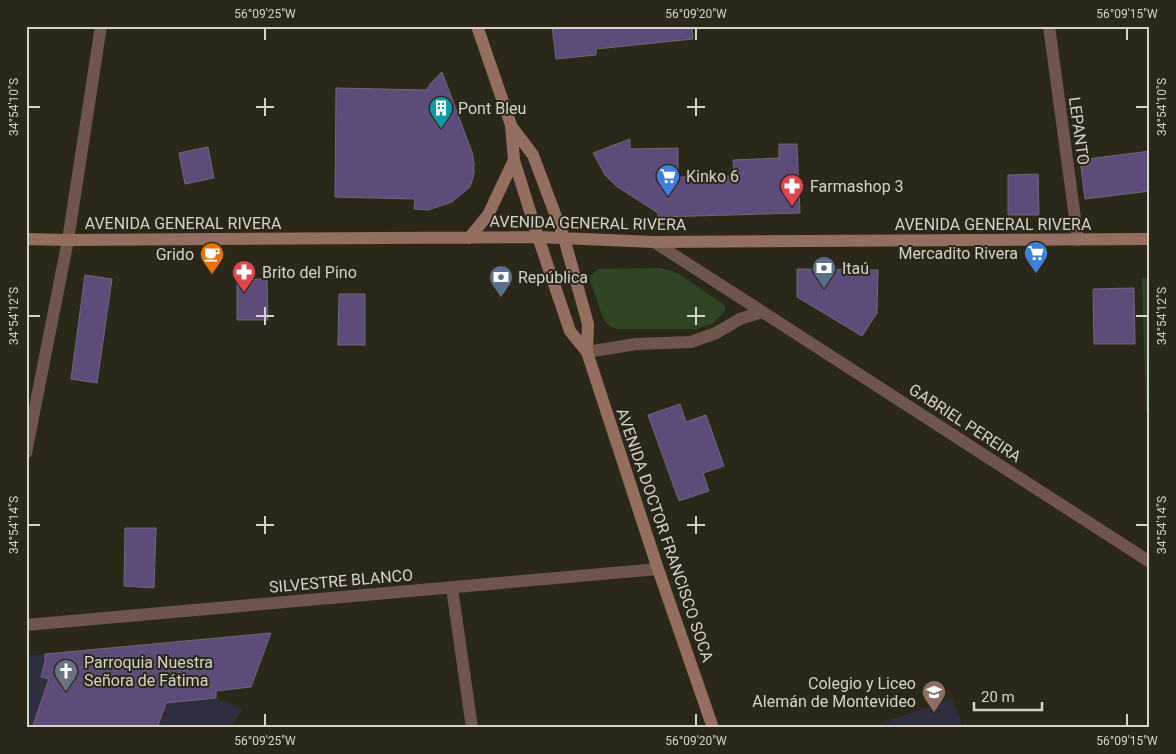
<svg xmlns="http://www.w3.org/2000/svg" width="1176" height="754" font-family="Roboto,sans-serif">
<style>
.education{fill:#302d3e}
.green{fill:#2e4625}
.building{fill:#5d4b79;stroke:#6e6879}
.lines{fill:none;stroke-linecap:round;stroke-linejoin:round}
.street{stroke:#6e564d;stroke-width:12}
.secondary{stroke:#946f61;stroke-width:12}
.ticks{fill:none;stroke:#d4d2c9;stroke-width:2}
.labels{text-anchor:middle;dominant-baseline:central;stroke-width:4;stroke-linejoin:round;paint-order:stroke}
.poi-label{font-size:16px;fill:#d4d2c9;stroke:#2c2819;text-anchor:start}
.street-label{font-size:16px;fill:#d4d2c9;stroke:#2c2819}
.neatline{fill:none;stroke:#d4d2c9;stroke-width:2}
.ticks-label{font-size:12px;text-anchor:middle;fill:#d4d2c9}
</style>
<rect width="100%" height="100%" fill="#2c2819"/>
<path class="education" d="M218,639l-2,59 26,11 -11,19h-205v-72z
M952,698l11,30h-94z"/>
<path class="green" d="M659,268l13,3 7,3 44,30 2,3v4l-12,12 -16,6h-80c-6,-2 -11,-5 -14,-11l-13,-38 1,-5 7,-6z
M1142,278h8v133h-4z"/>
<path class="building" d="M552,26h140l1,13 -97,10v6l-40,4z
M442,72l30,80 2,11v11l-4,13 -18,15 -24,8 -14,-1 1,-10 -80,-2 1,-109 90,2 5,-7z
M630,139v10l48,-1v29l56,-1 -1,-16 46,-2v-14h18l3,69 -142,4v-4l-42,-27 -11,-11 -12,-22z
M208,147l6,31 -29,6 -6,-31z
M1150,151v40l-65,8 -5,-39z
M1038,174l1,41h-31v-40z
M797,269l81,1 -1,43 -15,23 -65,-39z
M85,275l27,4 -15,104 -26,-4z
M237,279h30l1,41h-31z
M1134,288l1,56h-41l-1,-55z
M339,294h26v51h-27z
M680,404l6,18 20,-7 18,51 -21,7 6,18 -30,10 -31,-86z
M125,528h31l-2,60 -30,-2z
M271,633l-20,54 -35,4v7l-50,5 -9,25h-125l17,-49 -8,-2 4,-16v-7z"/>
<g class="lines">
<path class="street" d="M1049,26l29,214
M654,242l496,320
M587,352l49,-8 55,-2 25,-9 24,-14 22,-7
M26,453l42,-213 33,-214
M452,588l20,140
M26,625l632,-56"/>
<path class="secondary" d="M477,26l34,99 3,35 24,77 32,94 17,21 71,217 55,159
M511,126l22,29 31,83 24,86 -1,28
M469,238l19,-23 26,-55
M26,239l42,1 470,-3 116,5 496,-3"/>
</g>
<path class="ticks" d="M265,28v12M696,28v12M1127,28v12M265,98v18M696,98v18M28,107h12M256,107h18M687,107h18M1136,107h12M265,307v18M696,307v18M28,316h12M256,316h18M687,316h18M1136,316h12M265,516v18M696,516v18M28,525h12M256,525h18M687,525h18M1136,525h12M265,714v12M696,714v12M1127,714v12"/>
<defs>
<g id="building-pin" transform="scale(1.25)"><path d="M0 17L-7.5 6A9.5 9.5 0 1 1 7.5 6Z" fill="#0f9aa8" stroke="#2c2819"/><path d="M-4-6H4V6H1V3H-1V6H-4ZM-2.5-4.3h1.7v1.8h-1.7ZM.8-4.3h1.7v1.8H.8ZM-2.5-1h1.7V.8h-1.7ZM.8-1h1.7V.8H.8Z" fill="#fff"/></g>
<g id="supermarket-pin" transform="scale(1.25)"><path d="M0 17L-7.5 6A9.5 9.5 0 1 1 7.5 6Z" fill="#3f7fe0" stroke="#2c2819"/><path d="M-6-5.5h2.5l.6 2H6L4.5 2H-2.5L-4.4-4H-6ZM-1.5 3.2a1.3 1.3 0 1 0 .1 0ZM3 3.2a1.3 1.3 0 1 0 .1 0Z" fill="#fff"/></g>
<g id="pharmacy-pin" transform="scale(1.25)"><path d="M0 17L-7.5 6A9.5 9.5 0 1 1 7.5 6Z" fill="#e0444e" stroke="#2c2819"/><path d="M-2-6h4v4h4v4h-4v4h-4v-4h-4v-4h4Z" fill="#fff"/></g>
<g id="cafe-pin" transform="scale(1.25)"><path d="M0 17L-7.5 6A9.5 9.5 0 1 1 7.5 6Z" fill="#e8710a" stroke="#2c2819"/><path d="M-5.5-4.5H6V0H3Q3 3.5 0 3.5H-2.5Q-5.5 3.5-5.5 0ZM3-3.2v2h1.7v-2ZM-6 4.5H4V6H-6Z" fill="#fff"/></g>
<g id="bank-pin" transform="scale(1.25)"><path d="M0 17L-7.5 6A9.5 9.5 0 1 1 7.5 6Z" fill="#5c6f8a" stroke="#2c2819"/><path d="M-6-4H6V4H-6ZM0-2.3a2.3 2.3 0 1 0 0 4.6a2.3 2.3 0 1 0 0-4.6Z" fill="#fff"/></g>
<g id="church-pin" transform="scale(1.25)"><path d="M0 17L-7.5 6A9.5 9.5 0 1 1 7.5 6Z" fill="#6b7280" stroke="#2c2819"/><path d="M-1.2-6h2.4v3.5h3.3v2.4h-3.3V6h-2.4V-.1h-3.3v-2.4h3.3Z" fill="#fff"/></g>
<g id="school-pin" transform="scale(1.25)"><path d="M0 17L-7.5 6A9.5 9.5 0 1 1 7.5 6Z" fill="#8d6e63" stroke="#2c2819"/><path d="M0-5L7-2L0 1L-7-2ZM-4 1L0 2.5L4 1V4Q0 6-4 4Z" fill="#fff"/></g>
</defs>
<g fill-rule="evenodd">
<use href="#building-pin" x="441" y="108"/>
<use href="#supermarket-pin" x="668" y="176"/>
<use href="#pharmacy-pin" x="792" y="186"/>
<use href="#supermarket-pin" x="1036" y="253"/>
<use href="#cafe-pin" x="212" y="254"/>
<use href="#bank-pin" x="824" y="268"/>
<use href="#pharmacy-pin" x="244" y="272"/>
<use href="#bank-pin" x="501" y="277"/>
<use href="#church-pin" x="66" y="671"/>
<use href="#school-pin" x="934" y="692"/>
</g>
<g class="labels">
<g class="poi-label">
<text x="458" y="108">Pont Bleu</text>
<text x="686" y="176">Kinko 6</text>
<text x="810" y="186">Farmashop 3</text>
<text x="1018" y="253" text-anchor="end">Mercadito Rivera</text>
<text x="194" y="254" text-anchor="end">Grido</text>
<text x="842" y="268">Itaú</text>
<text x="262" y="272">Brito del Pino</text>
<text x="518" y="277">República</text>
<text x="84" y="662">Parroquia Nuestra<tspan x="84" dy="18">Señora de Fátima</tspan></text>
<text x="916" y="683" text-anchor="end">Colegio y Liceo<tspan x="916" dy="18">Alemán de Montevideo</tspan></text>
</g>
<g class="street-label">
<text transform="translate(1079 131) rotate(82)">LEPANTO</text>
<text x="183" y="223">AVENIDA GENERAL RIVERA</text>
<text transform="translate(588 223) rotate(1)">AVENIDA GENERAL RIVERA</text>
<text x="993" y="224">AVENIDA GENERAL RIVERA</text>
<text transform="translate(965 423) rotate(33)">GABRIEL PEREIRA</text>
<text transform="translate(665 535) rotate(71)">AVENIDA DOCTOR FRANCISCO SOCA</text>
<text transform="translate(341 581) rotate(-5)">SILVESTRE BLANCO</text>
</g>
</g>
<rect width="1176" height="754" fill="none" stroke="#2c2819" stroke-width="55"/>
<path d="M974 702v8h68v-8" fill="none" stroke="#d4d2c9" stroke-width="2.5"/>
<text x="981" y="702" font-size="15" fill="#d4d2c9" stroke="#2c2819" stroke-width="4" paint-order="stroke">20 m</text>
<rect x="28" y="28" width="1120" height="698" class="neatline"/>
<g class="ticks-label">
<text x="265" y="18">56°09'25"W</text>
<text x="696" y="18">56°09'20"W</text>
<text x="1127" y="18">56°09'15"W</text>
<text transform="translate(14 107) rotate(-90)" y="4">34°54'10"S</text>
<text transform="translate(1162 107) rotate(-90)" y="4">34°54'10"S</text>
<text transform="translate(14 316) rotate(-90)" y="4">34°54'12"S</text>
<text transform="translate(1162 316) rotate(-90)" y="4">34°54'12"S</text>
<text transform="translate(14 525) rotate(-90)" y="4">34°54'14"S</text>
<text transform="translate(1162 525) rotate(-90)" y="4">34°54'14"S</text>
<text x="265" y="745">56°09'25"W</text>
<text x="696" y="745">56°09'20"W</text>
<text x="1127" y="745">56°09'15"W</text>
</g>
</svg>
